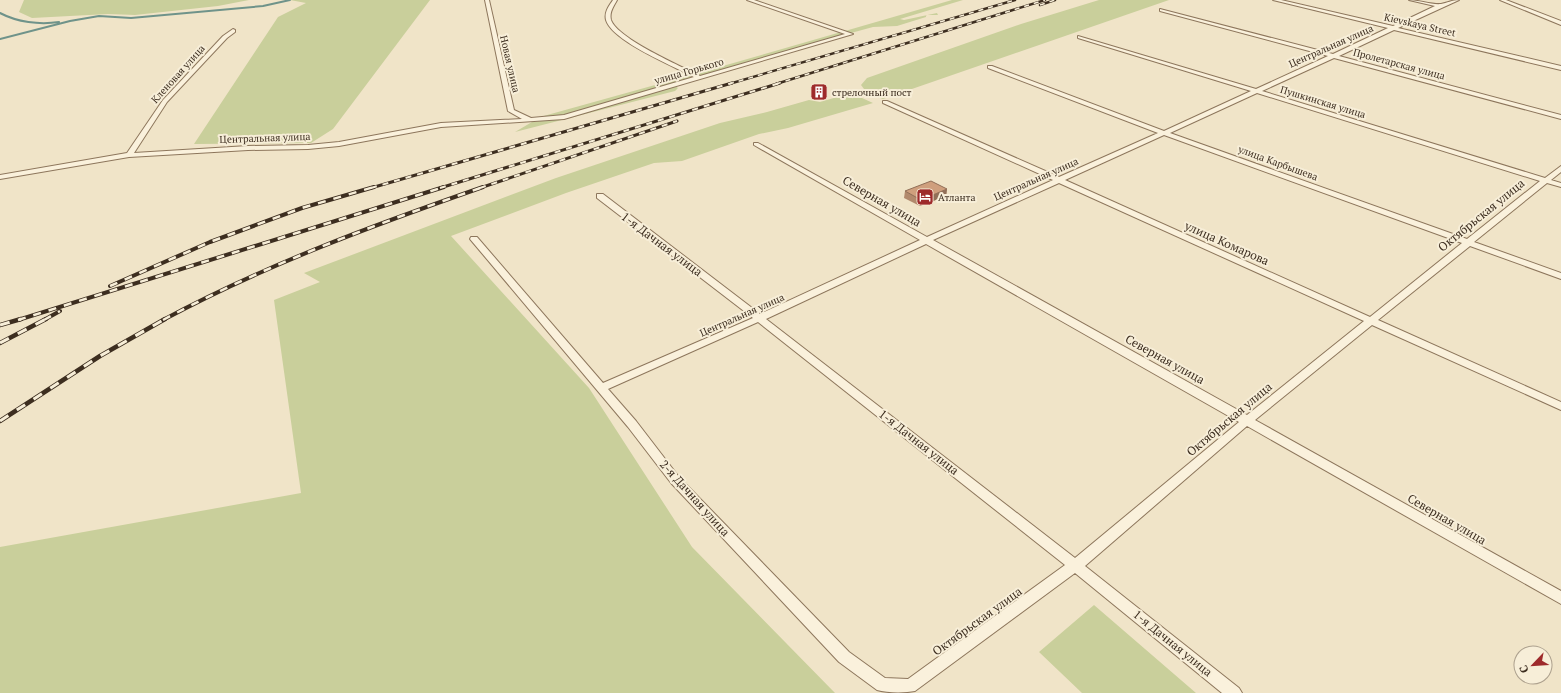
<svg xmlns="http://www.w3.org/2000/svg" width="1561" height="693" font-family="'PT Serif',serif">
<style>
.green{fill:#c9cf9b}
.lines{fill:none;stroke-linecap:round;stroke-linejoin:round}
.stream{stroke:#6f938a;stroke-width:2}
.street-casing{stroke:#8d765c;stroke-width:2}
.street{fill:#faf1dc;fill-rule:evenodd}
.rail-far3-casing{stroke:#3d2e20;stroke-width:2.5}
.rail-far2-casing{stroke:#3d2e20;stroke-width:3}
.rail-far1-casing{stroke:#3d2e20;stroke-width:4}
.rail-casing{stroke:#3d2e20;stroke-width:4.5}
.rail-far3{stroke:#f7eed8;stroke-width:1.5;stroke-dasharray:5;stroke-linecap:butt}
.rail-far2{stroke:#f7eed8;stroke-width:2;stroke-dasharray:6;stroke-linecap:butt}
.rail-far1{stroke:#f7eed8;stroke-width:2.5;stroke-dasharray:8;stroke-linecap:butt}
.rail{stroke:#f7eed8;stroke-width:3;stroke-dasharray:10;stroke-linecap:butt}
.wall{fill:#b2896c}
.shaded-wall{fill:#916f58}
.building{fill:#cf9f7d;stroke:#916f58}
.labels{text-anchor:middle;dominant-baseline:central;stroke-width:4;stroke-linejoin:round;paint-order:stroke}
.far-street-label{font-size:10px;fill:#3d2e20;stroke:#f7eed8}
.far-poi-label{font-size:10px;fill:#3d2e20;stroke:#f7eed8;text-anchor:start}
.street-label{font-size:12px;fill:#3d2e20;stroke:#f7eed8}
</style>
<rect width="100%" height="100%" fill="#f0e4c8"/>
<path class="green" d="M24,0h225l-31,6 -83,9 -27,-1 -76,4 -13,-6z
M290,0h140l-97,129 -22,14 -117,1 84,-127 28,-14z
M952,0h11l-63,19 4,1 33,-7 1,2h-12v2l-29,9 -24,1 -22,6 -6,-2z
M1099,0h70l-286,99 -16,-6 -6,-8 6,-7 154,-54z
M841,32l5,2 -145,43 -6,-3z
M691,75l6,3 -133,38 -24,1z
M675,86l3,2 -3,3 -160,41 17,-10 32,-4z
M844,95l18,3 11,5 -85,25 -29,6 -77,27 -28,2 -88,30 -115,43 138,152 103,159 143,146h-835v-146l301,-54 -27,-193 46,-18 -16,-9 252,-95 164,-55 47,-11 42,-12 11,2z
M1094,605l102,88h-114l-43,-41z"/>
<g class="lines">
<path class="stream" d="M0,13c17,9 39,12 59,9
M0,39l70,-18 29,-5 32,2 132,-12 27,-6"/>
<g class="street-casing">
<path id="street" d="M485,0h4l25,110 17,8 33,-3 130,-38c-19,-10 -82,-36 -88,-57 -2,-8 3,-14 7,-20h4c-3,6 -8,12 -6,20 7,19 70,46 89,56l145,-42 -98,-34h7l99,34 -289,85 -123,8 -102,19 -31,3 -60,1 -119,7 -129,22v-4l127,-22 36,-53 60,-64 10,-7 2,1v2l-8,6 -60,64 -33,51 114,-7 60,-1 31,-3 102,-19 81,-4 -14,-8z
M1273,0h8l112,26 42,-20 -26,-6c9,0 23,5 32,4 6,-1 11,-4 18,-4l-61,28 163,38v4l-167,-40 -55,26 222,59v4l-227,-61 -72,33 283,87 16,-12v6l-10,8 10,3v4l-14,-4 -73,59 87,31v6l-91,-33 -92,74 183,82v8l-189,-85 -117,95 306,171v13l-314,-178 -162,140 154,122 3,5h-20l-147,-120 -160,118c-10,2 -28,2 -38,-1l-38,-28 -168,-179 -43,-56 -158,-188 1,-2h6l126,146 150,-65 -156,-120v-4h6l157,120 160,-74 -166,-95v-2h4l169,94 126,-57 -170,-77v-2h4l172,76 99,-44 -170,-65v-2h4l172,65 87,-40 -173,-53v-2l178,53 72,-33 -168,-45v-2l173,45 55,-26zM1257,93l283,88 -73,58 -297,-106zM1164,135l298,108 -92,74 -305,-137zM1059,183l305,138 -117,94 -314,-175zM926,244l313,178 -164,136 -309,-239zM758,322l307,243 -157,114 -23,-1 -36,-26 -170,-175 -43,-56 -28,-32z
M1500,0h6l55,21v4z"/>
</g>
<use href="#street" class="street"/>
<g class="rail-far3-casing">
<path id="rail-far3" d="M1040,5l15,-5
M729,84l286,-84
M776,84l269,-84"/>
</g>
<g class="rail-far2-casing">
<path id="rail-far2" d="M371,188l361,-105
M440,188l340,-105
M480,188l197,-67"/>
</g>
<g class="rail-far1-casing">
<path id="rail-far1" d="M110,286l100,-44 92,-34 72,-21
M18,320l426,-133
M44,320l16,-9
M163,320c102,-55 211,-95 320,-133"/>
</g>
<g class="rail-casing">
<path id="rail" d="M0,325l21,-6
M0,343l46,-24
M0,421l100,-65 65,-37"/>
</g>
<use href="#rail-far3" class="rail-far3"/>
<use href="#rail-far2" class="rail-far2"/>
<use href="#rail-far1" class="rail-far1"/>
<use href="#rail" class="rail"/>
</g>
<path class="wall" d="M947,189l-1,7 -26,10 -16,-8 1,-7z"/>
<path class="shaded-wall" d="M947,189l-1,7 -26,10 1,-6z"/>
<path class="building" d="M931,181l16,8 -26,11 -16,-9z"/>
<defs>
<g id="building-square" transform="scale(0.9)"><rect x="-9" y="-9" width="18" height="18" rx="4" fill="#9e2a2b" stroke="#f7eed8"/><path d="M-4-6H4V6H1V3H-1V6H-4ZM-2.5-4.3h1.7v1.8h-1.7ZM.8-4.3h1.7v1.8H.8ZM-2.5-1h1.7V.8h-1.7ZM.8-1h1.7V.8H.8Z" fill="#fff"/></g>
<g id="hotel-square" transform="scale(0.9)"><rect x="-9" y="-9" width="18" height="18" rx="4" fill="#9e2a2b" stroke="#f7eed8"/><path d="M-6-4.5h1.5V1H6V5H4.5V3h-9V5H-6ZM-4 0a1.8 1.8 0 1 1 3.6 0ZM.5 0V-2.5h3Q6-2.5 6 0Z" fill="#fff"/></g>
</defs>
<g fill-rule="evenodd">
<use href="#building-square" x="819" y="92"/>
<use href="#hotel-square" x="925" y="197"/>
</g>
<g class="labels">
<g class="far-street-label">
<text transform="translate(1420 25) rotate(13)">Kievskaya Street</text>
<text transform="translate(1331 46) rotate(-24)">Центральная улица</text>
<text transform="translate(510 64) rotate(77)">Новая улица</text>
<text transform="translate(1399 64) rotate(15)">Пролетарская улица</text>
<text transform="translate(689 71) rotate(-16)">улица Горького</text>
<text transform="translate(178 74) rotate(-48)">Кленовая улица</text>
<text transform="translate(1323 102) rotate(17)">Пушкинская улица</text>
<text transform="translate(265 138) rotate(-2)">Центральная улица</text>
<text transform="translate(1278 163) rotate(20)">улица Карбышева</text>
<text transform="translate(1036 179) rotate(-24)">Центральная улица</text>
<text transform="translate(742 315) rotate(-24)">Центральная улица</text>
</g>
<g class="far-poi-label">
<text x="832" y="92">стрелочный пост</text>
<text x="938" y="197">Атланта</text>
</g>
<g class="street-label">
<text transform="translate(882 201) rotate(30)">Северная улица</text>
<text transform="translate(1481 215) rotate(-39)">Октябрьская улица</text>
<text transform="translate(1227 243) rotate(24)">улица Комарова</text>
<text transform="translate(662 244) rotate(37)">1-я Дачная улица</text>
<text transform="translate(1165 359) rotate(29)">Северная улица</text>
<text transform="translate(1229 419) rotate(-40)">Октябрьская улица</text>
<text transform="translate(919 442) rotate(38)">1-я Дачная улица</text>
<text transform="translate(695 498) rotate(48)">2-я Дачная улица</text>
<text transform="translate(1447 519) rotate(30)">Северная улица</text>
<text transform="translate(977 621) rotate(-36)">Октябрьская улица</text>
<text transform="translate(1173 643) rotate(39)">1-я Дачная улица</text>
</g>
</g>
<g transform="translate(1533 665) rotate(245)"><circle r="19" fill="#f7eed8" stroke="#ada18e"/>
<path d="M0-3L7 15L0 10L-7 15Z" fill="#9e2a2b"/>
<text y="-6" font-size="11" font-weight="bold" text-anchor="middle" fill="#3d2e20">С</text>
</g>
</svg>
